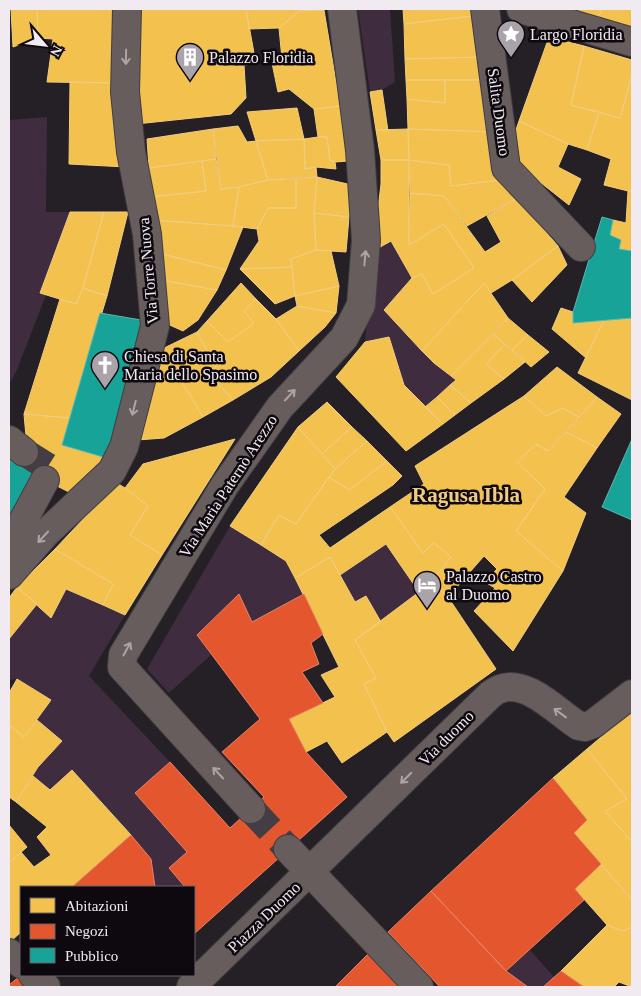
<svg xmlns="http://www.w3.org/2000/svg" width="641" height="996" font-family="'Times New Roman',serif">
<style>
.green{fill:#3f2d3f}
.homes{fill:#f2c14e;stroke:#f2cd7f}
.shops{fill:#e4572e;stroke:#e88368}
.public{fill:#17a398;stroke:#58b8b3}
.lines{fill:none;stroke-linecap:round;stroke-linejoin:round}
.minor-tunnel{stroke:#443e44;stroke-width:28;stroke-dasharray:28 14;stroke-linecap:butt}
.minor-casing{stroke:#413d41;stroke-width:30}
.minor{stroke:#665d5c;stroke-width:28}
.oneway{stroke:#aca4a6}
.labels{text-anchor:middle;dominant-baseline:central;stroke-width:5;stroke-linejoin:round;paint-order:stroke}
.poi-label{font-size:16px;fill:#f1eaf1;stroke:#0e090e;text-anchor:start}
.street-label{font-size:16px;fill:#f1eaf1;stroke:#0e090e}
.district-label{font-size:21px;font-weight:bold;fill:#f0cb83;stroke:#0e090e}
</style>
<rect width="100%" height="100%" fill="#252025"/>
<path class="green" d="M358,9h32l5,73 -13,8 -12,2z
M47,117l-1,95h24l-30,80 6,3 -30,77 -7,12v-264z
M391,241l21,37 -28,32 50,53 22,17 -31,27 -21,-22 -15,-47 -24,4 8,-91z
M230,526l56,35 18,33 -52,28 -13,-27 -42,40 14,20 -42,38 -22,-24z
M386,544l33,48 -38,30 -15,-26 -11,6 -15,-27z
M66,589l59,26 -36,61 81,86 -35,31 52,59 -18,16 16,19h-30l-4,-28 -78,-89 -23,20 -17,-14 5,-9 24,-26 -25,-21 13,-20 -33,-21 -8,1v-41l28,-35 14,13z
M530,950l24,27 -11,10h-15l-22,-16z"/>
<path class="homes" d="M11,9h26l1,29 -25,9z
M37,9h82l-1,74 -71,-1 6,-43 -15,-1z
M135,9h111l10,55 -12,1 2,33 -15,16 -95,10z
M246,9h78v1l-25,1 -20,17 -30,1z
M403,9h67l2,7 -68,8z
M556,9h46l-5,12z
M602,9h30v23l-35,-11z
M324,10l16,96 -26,3 -25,-20 -11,3 -6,-29 10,-4 -3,-31 20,-17z
M472,16l9,41 -76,2 -1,-35z
M549,37l35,9 -13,59 28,7 -12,38 -19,-6 -49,-23z
M584,46l48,14v15l-12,43 -49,-13z
M481,57l7,23h-82l-1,-21z
M632,75v116h-4l-24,-6 7,-26 -24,-9 12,-38 21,6z
M406,80h39v23l-38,-4z
M445,80h43l6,52 -86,-3 -1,-30 38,4z
M70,82l48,1 8,84 -57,-3z
M382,90l6,41 -12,-1 -6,-38z
M340,106l9,55 -14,1 -5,-2 -3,-23h-9l-4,-28z
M297,108l7,31 -48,2 -9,-29z
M519,121l49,23 -10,23 23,12 -12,26 -52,-41 -6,-20z
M238,126l9,16 9,-1 12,39 -29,7 -18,2 -8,-60z
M213,129l3,30 -67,9 -2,-29z
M408,129l1,31h-28l-5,-30z
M408,129l86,3 7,48 -50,6 -2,-21 -40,-5z
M318,137h9l3,23 5,2 1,7 -20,-2 -11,2 -1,-30z
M304,139l1,30 11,-2 1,10 -49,3 -12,-39z
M216,159l5,30 18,-2 -6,39 -81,-6 -1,-23 55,-6 -4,-30z
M381,160h28v85l35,-21 30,44 -41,26 -11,-20 -10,4 -21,-37 -18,10 8,-67z
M409,160l40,5 2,21 50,-6 16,18 -50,28 -23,-30 -34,-3z
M202,161l4,30 -55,6 -2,-29z
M317,177l-3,36 2,37 -25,9 1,8 -52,2 19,-28 -2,-12 11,-21h28v-29z
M317,177l35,8 -3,32 -35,-4z
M296,179v29h-28l-11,21 -24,-3 6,-39 29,-7z
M628,191h4v60l-13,-2 2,-9 -11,-5 3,-15 13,3z
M410,193l34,3 41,56 16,-10 -14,-26 30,-18 41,48 -46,34 -21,13 -7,-10 -62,68 -38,-41 28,-32 10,-4 11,20 41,-26 -30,-44 -35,21z
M70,212h34l-21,76 -7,16 -36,-11z
M104,212h24l-21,84 -24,-8z
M314,213l35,4 -3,35 -30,-2z
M152,220l81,6 10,1 -17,43 -64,-16z
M558,246l9,19 -35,37 -20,-22z
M316,250l15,1 8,35 -44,10 -4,-37z
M162,254l64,16 -9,20 -56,-10z
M292,267l3,29 -20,8 -35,-35z
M161,280l56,10 -19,30 -15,11 -20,-9z
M241,283l15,16 -12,12 10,12 -26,19 -21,-21z
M484,283l24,35 -57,58 -17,-13 -12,-12z
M339,286l-3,27 -39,-7 -2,-10z
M83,288l24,8 -37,122 -46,-4 36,-115 16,5z
M256,299l20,20 23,32 -28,26 -38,23 -24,-26 7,-7 -19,-35 10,-11 21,21 26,-19 -10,-12z
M297,306l39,7 -11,14 -26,24 -23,-32z
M561,308l12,4v11l31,-3 -18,38 -34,-29z
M508,318l20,17 -16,15 -19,-16z
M632,318v82l-54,-27 26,-53z
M197,332l19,35 -7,7 24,26 -30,17 -41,-68z
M493,334l12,10 -19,20 18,15 -33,24 -21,-18 6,-5 -5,-4z
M528,335l21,17 -18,15 -19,-17z
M389,337l15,48 39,39 -37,27 -70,-74 29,-35z
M505,344l20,18 -21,17 -18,-15z
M162,349l41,68 -39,21 -27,2z
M557,367l40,30 -18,20 -16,-9 -17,8 -22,-20z
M450,385l21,18 -16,12 -18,-18z
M524,396l22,20 17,-8 16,9 -31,34 -12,-7 -19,18 28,27 -29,42 47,40 -50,80 -39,-40 21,-23 -10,-6 12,-13 -13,-13 -36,41 -16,-16 19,-24 -17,-14 -11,10 -33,-46 34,-23 -9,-18z
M437,397l18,18 -12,9 -18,-17z
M597,397l24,17 -24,34 -31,-16z
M327,402l25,25 -30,27 -24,-27z
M24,414l46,4 -8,27 48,14 -41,33 -24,-12 -23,-13 2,-15 3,-4z
M298,427l37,42 -39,55 -17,-9 -18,30 -31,-19z
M352,427l15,14 -32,28 -13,-15z
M566,432l31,16 -33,49 22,16 -23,58 -47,-40 29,-42 -28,-27 19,-18 12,7z
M235,439l-73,116 -32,-20 18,-29 -23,-18 18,-24z
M367,441l20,20 -38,29 -20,-13 6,-8z
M387,461l15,15 -9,9 -74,50 11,13 60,-41 33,46 11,-10 17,14 -19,24 16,16 48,72 -102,73 -7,-10 -23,-48 12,-6 -21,-38 64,-48 -33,-48 -46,31 -10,-18 -35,21 -9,-17 -25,-16 18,-30 17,9 33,-47 20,13z
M117,483l8,5 23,18 -18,29 32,20 -37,60 -22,-10 10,-21 -58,-35z
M55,549l58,35 -10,21 -37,-16 -15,29 -34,-31z
M330,557l25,45 11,-6 15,26 -26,18 21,38 -12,6 23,48 -45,31 -15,-22 -21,11 -17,-33 46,-22 -14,-22 18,-8 -44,-89z
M17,587l20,17 -28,35v-41z
M17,679l34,21 -27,37 -15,-12v-32z
M632,711v131l-27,-31 22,-12 -40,-50z
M37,720l25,21 -24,26 -22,35 -7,-5v-72l15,12z
M587,749l40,50 -22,12 27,31v58l-58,-67 13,-13 -34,-42z
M72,770l59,65 -59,52h-51v45l-11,10 -1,-79 12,-11 13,15 17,-12 -14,-18 10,-10 -31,-25 17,-26 17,14z
M9,825l18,22 -18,16z
M601,864l31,36v27l-10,4 -15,-6 -32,-36z
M607,925l15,6 10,-4v60l-13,-5 -5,5h-30l-23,-16z"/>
<path class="shops" d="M239,594l13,28 52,-28 19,40 -12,9 8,21 -17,8 21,31 -34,16 17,33 41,45 -153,137v-47h-9l-16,-19 18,-16 -52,-59 35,-31 60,66 34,-31 -42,-45 38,-33 -63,-84z
M553,778l34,42 -13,13 27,31 -26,25 9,11 -78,71 -75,-80z
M131,835l20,24 4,28h-83z
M431,891l75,80 22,16h-88l-52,-55z
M368,954l32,33h-65z
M561,971l23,16h-41z
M20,976l8,11h-19v-2z"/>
<path class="public" d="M602,217l11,3 -3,15 11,5 -2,9 13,2v67l-59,5v-11z
M100,313l47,8 -37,138 -48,-14z
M632,439v81l-30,-13z
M9,460l30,16 -30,57z"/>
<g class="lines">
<path class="minor-tunnel" d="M24,452l27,17 -6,11
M251,809l37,40"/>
<g class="minor-casing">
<path id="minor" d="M485,9l21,159 75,79
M521,9l111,33
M9,440l15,12
M9,547l36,-67
M9,575l37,-42 66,-62 12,-24 31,-121 -8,-92 -16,-82 -6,-60 2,-83
M251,809l-129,-142 1,-12 102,-170 55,-78 64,-69 17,-33 5,-65 -6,-90 -18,-141
M288,849l131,138
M9,953l12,11
M33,975l13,12
M191,987l299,-292c3,-2 6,-5 10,-6 26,-11 58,24 79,37l6,1 8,-3 39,-30"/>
</g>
<use href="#minor" class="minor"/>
</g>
<defs><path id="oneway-shaft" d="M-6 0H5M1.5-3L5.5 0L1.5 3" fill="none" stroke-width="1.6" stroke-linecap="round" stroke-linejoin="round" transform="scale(1.25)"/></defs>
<g class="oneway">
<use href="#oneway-shaft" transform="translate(126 57) rotate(91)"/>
<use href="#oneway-shaft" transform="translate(365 258) rotate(-85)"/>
<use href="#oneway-shaft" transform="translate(290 395) rotate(-47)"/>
<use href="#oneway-shaft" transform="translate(134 408) rotate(104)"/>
<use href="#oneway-shaft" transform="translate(43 537) rotate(133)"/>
<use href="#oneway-shaft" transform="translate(127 649) rotate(-61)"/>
<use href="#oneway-shaft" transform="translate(560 713) rotate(-144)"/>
<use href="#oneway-shaft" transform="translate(218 773) rotate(-133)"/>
<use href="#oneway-shaft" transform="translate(406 778) rotate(135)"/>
</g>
<defs>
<g id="sight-pin" transform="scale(1.4375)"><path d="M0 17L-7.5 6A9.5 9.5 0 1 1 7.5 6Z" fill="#aaa3aa" stroke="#0e090e"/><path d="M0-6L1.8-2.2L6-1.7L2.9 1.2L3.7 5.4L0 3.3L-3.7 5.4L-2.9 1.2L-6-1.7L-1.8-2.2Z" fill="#fff"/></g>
<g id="building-pin" transform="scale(1.4375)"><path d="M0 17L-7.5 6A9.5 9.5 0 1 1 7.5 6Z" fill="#aaa3aa" stroke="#0e090e"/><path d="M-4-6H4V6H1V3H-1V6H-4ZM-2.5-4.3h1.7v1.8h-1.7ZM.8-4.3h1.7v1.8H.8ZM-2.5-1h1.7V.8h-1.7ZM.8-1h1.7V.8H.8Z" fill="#fff"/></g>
<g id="church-pin" transform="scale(1.4375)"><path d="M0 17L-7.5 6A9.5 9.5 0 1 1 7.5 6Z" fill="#aaa3aa" stroke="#0e090e"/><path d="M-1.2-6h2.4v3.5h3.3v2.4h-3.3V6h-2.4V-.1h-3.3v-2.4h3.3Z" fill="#fff"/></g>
<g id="hotel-pin" transform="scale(1.4375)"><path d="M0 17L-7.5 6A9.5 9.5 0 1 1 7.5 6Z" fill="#aaa3aa" stroke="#0e090e"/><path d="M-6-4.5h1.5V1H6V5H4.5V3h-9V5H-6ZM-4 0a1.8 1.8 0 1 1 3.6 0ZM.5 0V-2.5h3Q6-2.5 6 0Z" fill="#fff"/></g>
</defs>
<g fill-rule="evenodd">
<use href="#sight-pin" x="511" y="34"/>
<use href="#building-pin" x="190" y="57"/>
<use href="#church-pin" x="105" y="365"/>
<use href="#hotel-pin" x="427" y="585"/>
</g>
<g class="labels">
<g class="poi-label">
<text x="530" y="34">Largo Floridia</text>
<text x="209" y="57">Palazzo Floridia</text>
<text x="124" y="356">Chiesa di Santa<tspan x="124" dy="18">Maria dello Spasimo</tspan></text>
<text x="446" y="576">Palazzo Castro<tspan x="446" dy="18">al Duomo</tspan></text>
</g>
<g class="street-label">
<text transform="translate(499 112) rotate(82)">Salita Duomo</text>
<text transform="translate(148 271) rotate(-95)">Via Torre Nuova</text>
<text transform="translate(228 486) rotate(-57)">Via Maria Paternò Arezzo</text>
<text transform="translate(446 738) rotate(-45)">Via duomo</text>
<text transform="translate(264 917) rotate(-44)">Piazza Duomo</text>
</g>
<g class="district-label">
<text x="466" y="495">Ragusa Ibla</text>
</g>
</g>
<rect width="641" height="996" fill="none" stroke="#f1eaf1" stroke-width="20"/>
<rect x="20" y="886" width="175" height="90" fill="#0e090e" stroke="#696369"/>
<rect x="30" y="898" width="25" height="15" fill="#f2c14e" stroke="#696369"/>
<text x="65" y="911" font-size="15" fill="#f1eaf1">Abitazioni</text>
<rect x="30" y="924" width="25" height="15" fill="#e4572e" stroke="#696369"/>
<text x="65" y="936" font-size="15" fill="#f1eaf1">Negozi</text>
<rect x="30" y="948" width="25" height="15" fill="#17a398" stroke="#696369"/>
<text x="65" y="961" font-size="15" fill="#f1eaf1">Pubblico</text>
<g transform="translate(45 45) rotate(118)" stroke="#0e090e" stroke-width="4" paint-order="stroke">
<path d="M0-4L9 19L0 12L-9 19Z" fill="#f1eaf1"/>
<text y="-8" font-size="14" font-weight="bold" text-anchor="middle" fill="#f1eaf1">N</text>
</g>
</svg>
